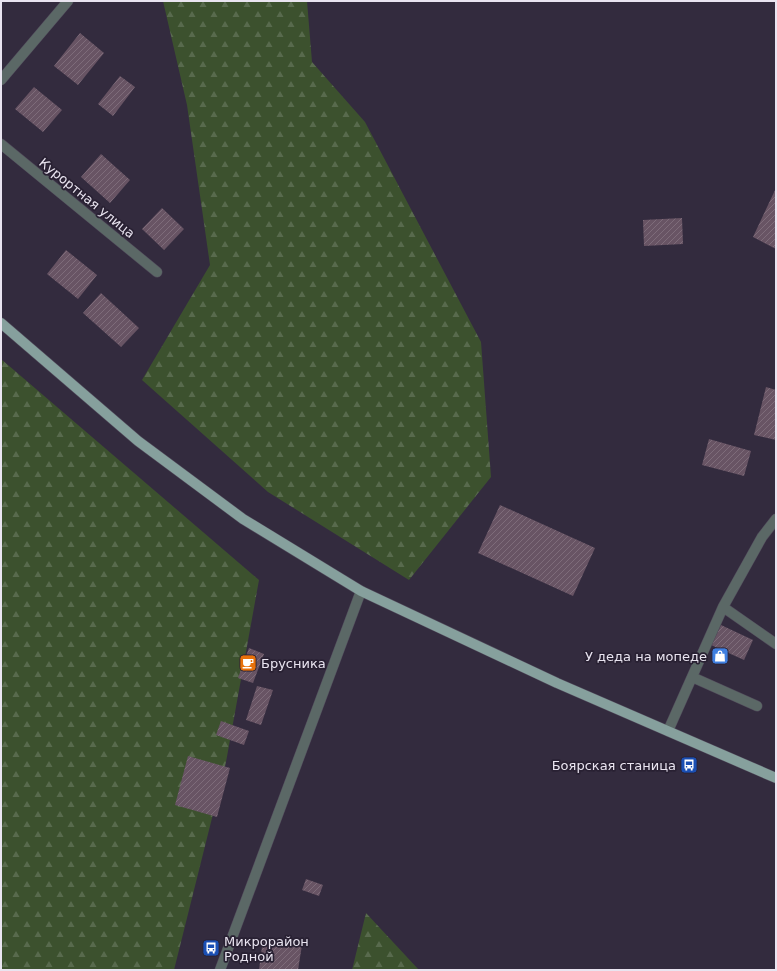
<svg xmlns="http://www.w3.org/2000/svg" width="777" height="971" font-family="'DejaVu Sans',sans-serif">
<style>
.forest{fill:url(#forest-firs)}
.building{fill:url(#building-hatch)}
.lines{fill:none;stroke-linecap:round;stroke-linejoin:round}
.minor-casing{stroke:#50495a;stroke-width:11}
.major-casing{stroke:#50495a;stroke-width:11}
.minor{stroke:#5b6866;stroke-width:10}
.major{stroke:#86a09d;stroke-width:10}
.labels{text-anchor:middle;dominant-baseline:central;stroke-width:3.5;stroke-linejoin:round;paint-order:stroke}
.street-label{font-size:13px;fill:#e9e4f0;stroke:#292133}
.poi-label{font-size:13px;fill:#e9e4f0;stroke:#292133;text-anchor:end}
</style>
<defs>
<pattern id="forest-firs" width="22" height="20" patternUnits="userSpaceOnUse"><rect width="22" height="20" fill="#3c512e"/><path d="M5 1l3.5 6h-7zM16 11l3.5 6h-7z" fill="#586a4d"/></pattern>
<pattern id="building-hatch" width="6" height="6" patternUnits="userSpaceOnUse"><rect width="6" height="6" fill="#685464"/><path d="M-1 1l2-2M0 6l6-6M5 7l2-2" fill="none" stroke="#7e6c7a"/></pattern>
</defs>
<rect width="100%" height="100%" fill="#332b3e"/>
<path class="forest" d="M163,1h144l5,61 53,60 116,220 10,135 -82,103 -141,-88 -126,-112 68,-115 -23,-160z
M1,359l258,221 -33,182 -52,208h-173z
M366,913l53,57h-67z"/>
<path class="building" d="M80,33l24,20 -26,32 -24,-19z
M120,76l15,11 -22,29 -15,-12z
M34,87l28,23 -19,22 -28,-23z
M101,154l29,26 -20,23 -29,-26z
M776,188v61l-23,-12z
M162,208l22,21 -20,21 -22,-21z
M682,218l1,26 -39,2 -1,-26z
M66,250l31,25 -19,24 -31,-25z
M101,293l38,35 -18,19 -38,-34z
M766,387l10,3v50l-22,-5z
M709,439l42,12 -7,25 -42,-11z
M500,505l95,43 -22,48 -95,-43z
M721,625l32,15 -9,20 -33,-15z
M249,648l15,6 -11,29 -15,-5z
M257,686l16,4 -12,35 -15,-5z
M221,721l28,10 -5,14 -28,-10z
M188,756l42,12 -13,49 -42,-12z
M306,879l17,6 -4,11 -17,-6z
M263,939l39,6 -4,25h-39z"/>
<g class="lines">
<g class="minor-casing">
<path id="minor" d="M1,80l67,-79
M1,144l156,128
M776,519l-14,18 -39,70 53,37
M692,677l65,29
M668,731l55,-124
M220,970l141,-379"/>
</g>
<g class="major-casing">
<path id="major" d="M1,323l137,118 105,78 118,72 196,92 219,95"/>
</g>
<use href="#minor" class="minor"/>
<use href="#major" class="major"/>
</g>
<defs>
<g id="shop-square" transform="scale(0.9)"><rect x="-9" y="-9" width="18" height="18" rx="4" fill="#3f7fe0" stroke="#292133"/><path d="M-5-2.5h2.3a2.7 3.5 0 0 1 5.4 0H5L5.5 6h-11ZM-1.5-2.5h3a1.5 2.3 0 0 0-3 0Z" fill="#fff"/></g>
<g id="cafe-square" transform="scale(0.9)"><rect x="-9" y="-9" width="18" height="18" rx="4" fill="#e8710a" stroke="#292133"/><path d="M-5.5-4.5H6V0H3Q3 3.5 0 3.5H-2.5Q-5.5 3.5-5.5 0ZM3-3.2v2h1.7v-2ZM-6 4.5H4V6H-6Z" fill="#fff"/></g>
<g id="bus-square" transform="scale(0.9)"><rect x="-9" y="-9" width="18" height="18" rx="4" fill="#1a4fb4" stroke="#292133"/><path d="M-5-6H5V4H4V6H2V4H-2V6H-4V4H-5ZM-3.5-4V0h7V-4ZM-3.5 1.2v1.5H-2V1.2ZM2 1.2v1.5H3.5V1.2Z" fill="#fff"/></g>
</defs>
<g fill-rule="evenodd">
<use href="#shop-square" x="720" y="656"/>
<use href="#cafe-square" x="248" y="663"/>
<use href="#bus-square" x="689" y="765"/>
<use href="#bus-square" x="211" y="948"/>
</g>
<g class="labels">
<g class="street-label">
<text transform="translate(87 198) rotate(39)">Курортная улица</text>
</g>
<g class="poi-label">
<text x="707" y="656">У деда на мопеде</text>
<text x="261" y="663" text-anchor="start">Брусника</text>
<text x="676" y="765">Боярская станица</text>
<text x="224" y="941" text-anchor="start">Микрорайон<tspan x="224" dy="15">Родной</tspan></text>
</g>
</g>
<rect width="777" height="971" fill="none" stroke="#e9e4f0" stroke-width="4"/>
</svg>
